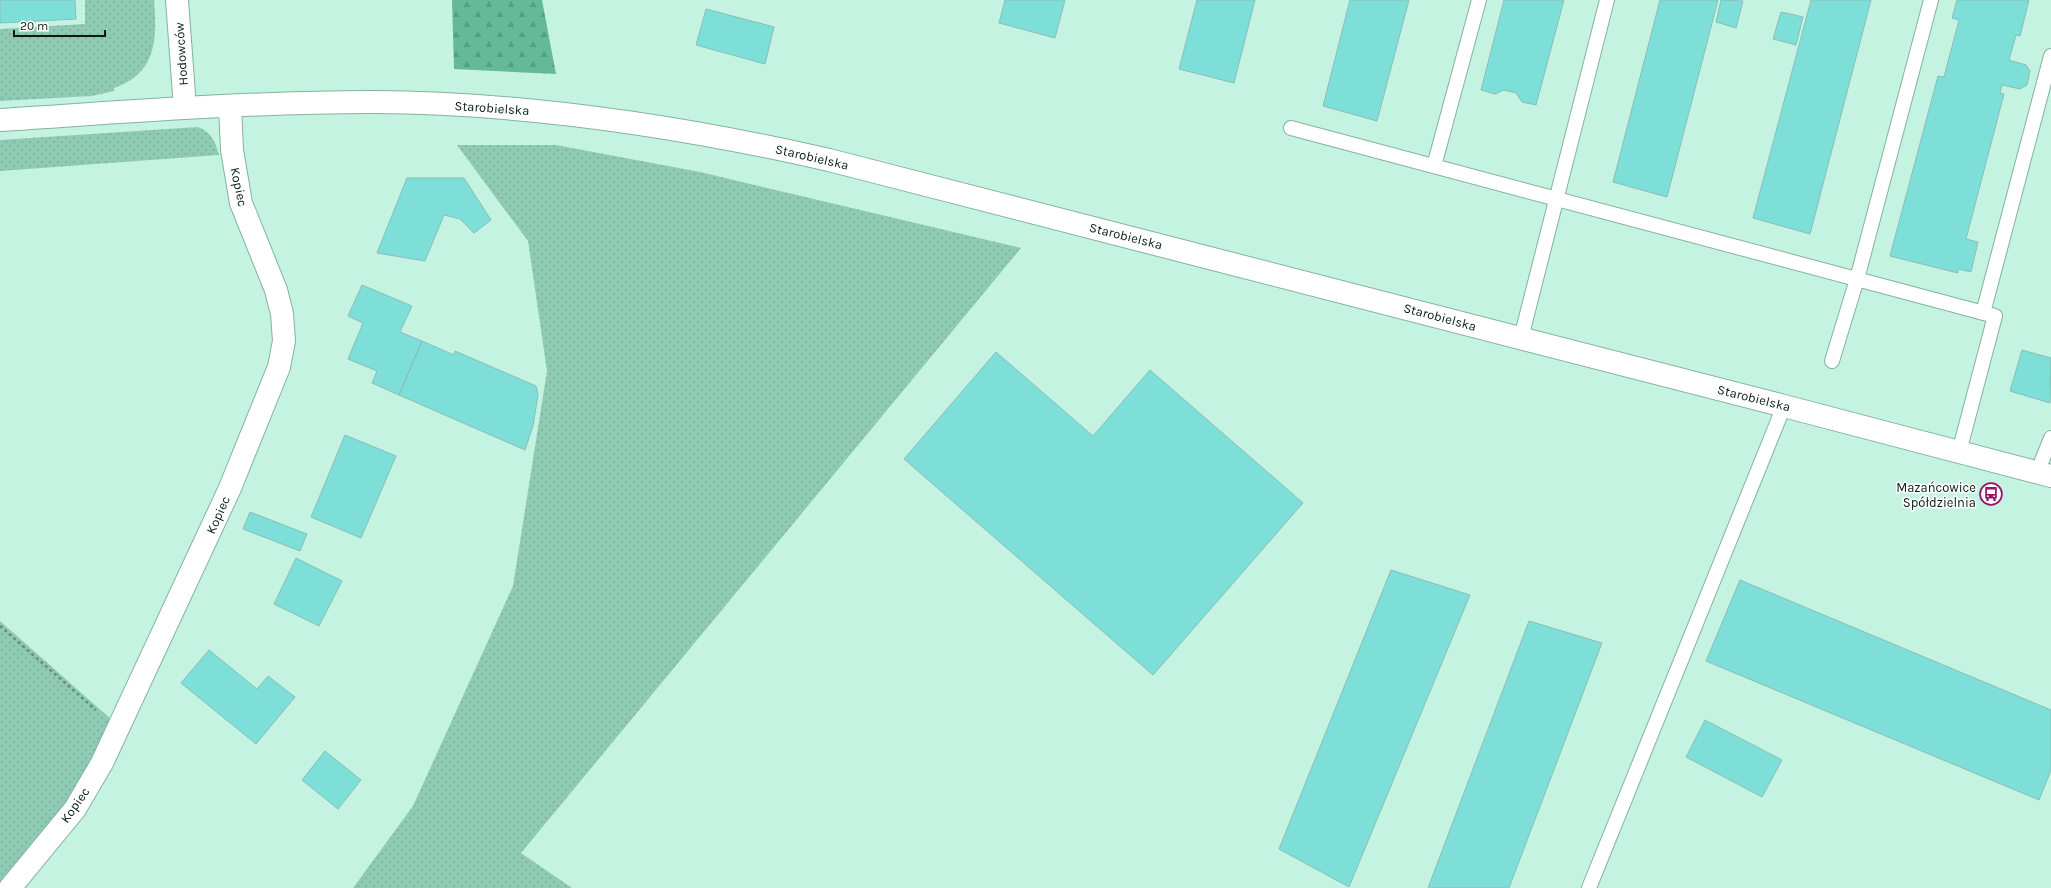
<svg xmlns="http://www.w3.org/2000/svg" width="2051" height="888" font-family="Karla,sans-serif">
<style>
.grass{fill:url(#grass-dots)}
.forest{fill:url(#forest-firs)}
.building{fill:#7ddfd7;stroke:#89bdb9}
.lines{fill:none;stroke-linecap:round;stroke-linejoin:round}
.lane-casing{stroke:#84b2a0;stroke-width:16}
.street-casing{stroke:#84b2a0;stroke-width:24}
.secondary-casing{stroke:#84b2a0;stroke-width:24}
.path{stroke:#6a8b7f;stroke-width:2.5;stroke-dasharray:3 3;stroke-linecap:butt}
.lane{stroke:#fff;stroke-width:14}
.street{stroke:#fff;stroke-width:22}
.secondary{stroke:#fff;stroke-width:22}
.labels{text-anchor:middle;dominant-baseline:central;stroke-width:3;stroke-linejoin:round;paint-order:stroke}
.street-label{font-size:13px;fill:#091b14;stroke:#fff}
.poi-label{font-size:13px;fill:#091b14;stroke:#fff;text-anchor:end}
</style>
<defs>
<pattern id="grass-dots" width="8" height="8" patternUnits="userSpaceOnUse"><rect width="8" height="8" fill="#8fcbb4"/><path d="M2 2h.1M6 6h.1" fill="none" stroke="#7aae9a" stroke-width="1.8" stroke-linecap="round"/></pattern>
<pattern id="forest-firs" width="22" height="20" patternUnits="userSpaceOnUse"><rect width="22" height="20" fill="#64b99b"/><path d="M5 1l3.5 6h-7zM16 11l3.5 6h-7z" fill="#559e85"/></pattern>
</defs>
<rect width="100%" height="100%" fill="#c4f3e1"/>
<path class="grass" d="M85,0h69c3,39 3,73 -40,88v3l-22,5 -92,5v-72l85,-5z
M198,127c14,6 17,14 21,28l-219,16v-31z
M457,145h99l144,27 321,76 -500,605 51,35h-219l60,-82 100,-220 34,-215 -19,-130z
M0,621l112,99 -16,37 -29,46 -67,83z"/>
<path class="forest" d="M452,0h90l14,74 -102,-5z"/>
<path class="building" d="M0,0h75l1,19 -76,4z
M1005,0h60l-10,38 -56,-15z
M1197,0h58l-21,83 -55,-14z
M1350,0h59l-32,121 -54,-15z
M1504,0h60l-28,105 -14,-3 -6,-9 -12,-3 -9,4 -14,-4z
M1660,0h58l-51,197 -54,-15z
M1721,0l22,1 -7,27 -20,-6z
M1811,0h60l-61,234 -57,-16z
M1957,0h72l-9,36 -4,-1 -7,25 17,5 4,6 -3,14 -7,4 -18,-4 -2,8 4,1 -38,145 12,3 -7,30 -13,-3v4l-68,-17 48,-180 6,1 15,-57 -7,-2z
M706,9l68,18 -9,37 -69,-19z
M1781,12l22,5 -7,28 -23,-6z
M407,178h57l27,42 -17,13 -14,-14 -16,-4 -19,46 -48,-8z
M362,285l50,21 -12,26 22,9 -23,54 -27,-12 5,-12 -29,-12 15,-36 -15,-7z
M422,341l32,14 1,-4 81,35 2,9 -5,31 -8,24 -126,-55z
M2022,350l29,8 -1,45 -40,-12z
M996,352l97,84 57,-66 153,133 -150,172 -249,-216z
M345,435l51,21 -35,82 -50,-21z
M250,512l57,22 -7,17 -57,-22z
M296,558l46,23 -23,45 -45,-22z
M1391,570l79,25 -121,292 -70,-38z
M1740,580l311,130v60l-12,30 -333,-139z
M1529,621l73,22 -93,245h-81z
M209,650l48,39 11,-13 27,21 -39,47 -75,-61z
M1705,720l77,40 -20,37 -76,-40z
M325,751l36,29 -23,29 -36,-29z"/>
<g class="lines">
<g class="lane-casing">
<path id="lane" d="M1291,128l704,188 -36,136
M1434,166l45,-166
M1983,313l68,-257
M1521,338l86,-338
M1832,361l25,-82 74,-279
M2037,473l14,-35
M1589,888l195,-482"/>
</g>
<g class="street-casing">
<path id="street" d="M177,0l8,108
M10,888l65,-79 27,-46 128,-275 49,-121 5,-26 -2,-27 -6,-24 -35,-87 -9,-53 -2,-43"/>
</g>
<g class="secondary-casing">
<path id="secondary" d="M0,120c124,-8 248,-18 373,-18 153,1 307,24 456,58l955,246 267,70"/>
</g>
<path class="path" d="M0,626l96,84"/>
<use href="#lane" class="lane"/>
<use href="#street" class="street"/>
<use href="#secondary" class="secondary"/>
</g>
<defs>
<g id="bus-ring" transform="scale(1.15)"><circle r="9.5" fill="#fff" stroke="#981267" stroke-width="1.5"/><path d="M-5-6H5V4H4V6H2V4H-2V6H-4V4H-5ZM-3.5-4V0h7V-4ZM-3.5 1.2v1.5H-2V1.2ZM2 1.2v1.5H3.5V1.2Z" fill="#981267"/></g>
</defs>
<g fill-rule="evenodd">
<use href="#bus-ring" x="1991" y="494"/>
</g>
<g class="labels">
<g class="street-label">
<text transform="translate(181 54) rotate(-94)">Hodowców</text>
<text transform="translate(492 108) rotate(4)">Starobielska</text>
<text transform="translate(812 157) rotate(13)">Starobielska</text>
<text transform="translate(239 187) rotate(78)">Kopiec</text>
<text transform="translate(1126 236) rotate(14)">Starobielska</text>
<text transform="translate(1440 317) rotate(15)">Starobielska</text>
<text transform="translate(1754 398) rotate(14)">Starobielska</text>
<text transform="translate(218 515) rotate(-66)">Kopiec</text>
<text transform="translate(75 805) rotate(-55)">Kopiec</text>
</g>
<g class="poi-label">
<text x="1976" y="487">Mazańcowice<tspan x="1976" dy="15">Spółdzielnia</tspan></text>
</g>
</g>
<path d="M14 30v6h91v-6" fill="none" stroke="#091b14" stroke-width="2"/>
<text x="20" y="30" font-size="12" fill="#091b14" stroke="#ffffff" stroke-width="3" paint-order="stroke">20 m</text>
</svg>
